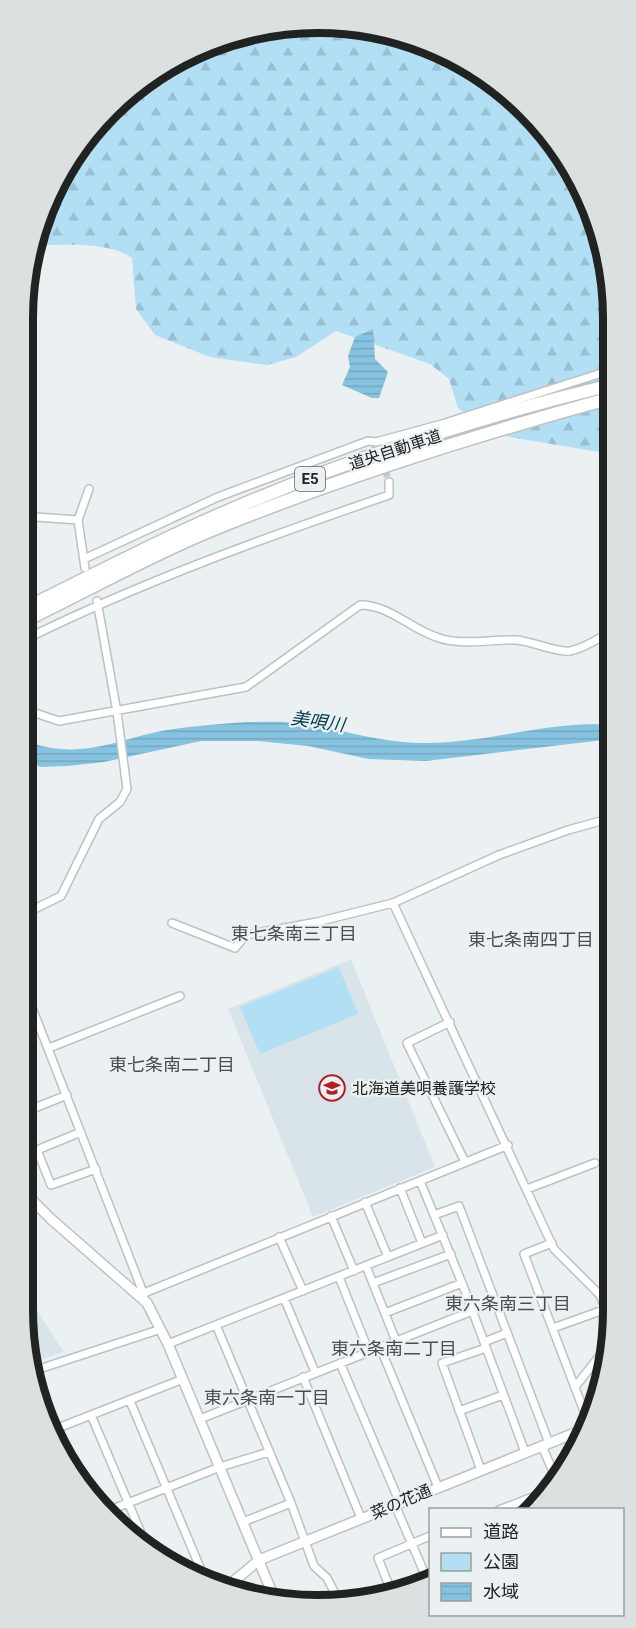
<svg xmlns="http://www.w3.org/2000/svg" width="636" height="1628" font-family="Roboto,'Noto Sans JP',sans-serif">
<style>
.built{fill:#d8e4ea}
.green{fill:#b3dff5}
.forest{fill:url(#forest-firs)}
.water{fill:url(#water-rules)}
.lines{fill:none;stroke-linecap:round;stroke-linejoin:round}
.street-tunnel{stroke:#c3c7c9;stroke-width:7;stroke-dasharray:7 3.5;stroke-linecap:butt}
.street-casing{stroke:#bdc1c3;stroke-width:10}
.secondary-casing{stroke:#bdc1c3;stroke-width:12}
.highway-casing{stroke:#bdc1c3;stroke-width:15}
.street{stroke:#fff;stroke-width:7}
.secondary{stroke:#fff;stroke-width:9}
.highway{stroke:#fff;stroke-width:12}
.labels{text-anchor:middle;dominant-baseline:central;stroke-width:4.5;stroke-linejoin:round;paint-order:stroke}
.shield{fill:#ebf0f2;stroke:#5e6061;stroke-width:1.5}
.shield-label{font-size:15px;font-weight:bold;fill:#212323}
.street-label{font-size:16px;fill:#212323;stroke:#ebf0f2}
.poi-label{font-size:16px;fill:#212323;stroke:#ebf0f2;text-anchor:start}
.water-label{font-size:18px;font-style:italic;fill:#043a4e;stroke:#ebf0f2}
.neighbourhood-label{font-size:18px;fill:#4a4e50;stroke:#ebf0f2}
.rim{fill:none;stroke:#212323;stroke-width:8}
</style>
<defs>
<pattern id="forest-firs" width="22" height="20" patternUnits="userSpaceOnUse" patternTransform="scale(1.5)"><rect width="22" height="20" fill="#b3dff5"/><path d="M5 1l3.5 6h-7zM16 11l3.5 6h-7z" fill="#9abfd2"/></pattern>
<pattern id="water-rules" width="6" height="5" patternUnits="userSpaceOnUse" patternTransform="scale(1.5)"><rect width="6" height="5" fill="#87c3e0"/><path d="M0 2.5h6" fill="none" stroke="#74a7c0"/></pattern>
</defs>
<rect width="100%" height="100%" fill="#ebf0f2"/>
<path class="built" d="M351,959l84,208 -122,50 -85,-208z
M22,1287l42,65 -33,11 -8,-53z
M46,1394l20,52 2,10 -30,-51 -1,-8z"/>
<path class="green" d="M339,967l19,47 -98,40 -20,-47z"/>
<path class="forest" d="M280,25l115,8 87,39 58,51 43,65 28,91v175l-119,-20 -34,-26 -9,-29 -19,-15 -94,-33 -40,26 -29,8 -57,-8 -55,-22 -19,-26 -4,-51c-26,-18 -70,-12 -100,-13l52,-107 87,-76z"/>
<path class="water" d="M373,329l2,30 13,13 -9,26h-7l-30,-13 8,-18 -2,-11 7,-19z
M246,722c16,0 34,-1 50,1 43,5 83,20 126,20 64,1 128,-23 190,-18v14l-186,22 -57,-2 -61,-13 -50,-5h-57l-97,21 -36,4 -28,1 -17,-10 -1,-28 9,14c54,17 85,-4 136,-13 26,-4 53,-6 79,-8z"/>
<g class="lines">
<path class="street-tunnel" d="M379,450l10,32"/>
<g class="street-casing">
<path id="street" d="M22,516l56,4
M84,559l134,-62 150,-56 8,1 66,-18 169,-54
M85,568l-7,-48 11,-31
M22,641c119,-59 242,-103 367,-146v-13
M22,702l13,11 24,8 187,-34 114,-82c30,0 50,24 79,33 24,8 52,1 77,2 16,1 41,13 54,11 15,-3 29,-13 42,-20
M393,903l161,346 46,46 12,29
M22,915l39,-19 38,-77 21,-17 7,-13 -10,-77 -20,-111
M172,923l63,25 11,-13 71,-13 76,-19 106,-48 69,-25 44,-12
M22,982l122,313
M450,1022l-43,21 58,119
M49,1048l131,-52
M22,1113l45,-18
M81,1132l-44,18 14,35 45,-16
M22,1156l15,-6
M420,1181l42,102 63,169
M400,1188l22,55
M527,1189l68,-26
M365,1202l23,55
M434,1215l25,-9 90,237
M331,1216l23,55
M279,1237l24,54
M552,1243l-28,11 63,165
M366,1266l30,75
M339,1277l30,75
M373,1283l78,-29
M144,1293l364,-148
M284,1298l31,74
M385,1313l77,-30
M216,1325l75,178 23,63 13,12 12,23
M553,1328l53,-19
M484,1342l23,-9
M168,1344l275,-109
M380,1347l58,140
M340,1363l60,140
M33,1371l128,-42
M303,1377l58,141
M575,1387l34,-43
M130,1401l74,176
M459,1411l44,-16
M91,1415l56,132
M200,1419l272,-108
M63,1426l120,-47
M542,1446l15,35
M481,1470l-39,-107 44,-15
M395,1505l32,74
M499,1510l54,-21
M105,1512l115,-45 49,-15
M243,1522l48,-19
M392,1593l-14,-35 52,-22"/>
</g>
<g class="secondary-casing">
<path id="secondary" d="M22,1190l29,29 96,84 21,41 108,258
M228,1586l31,-26 323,-130"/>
</g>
<g class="highway-casing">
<path id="highway" d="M22,610c58,-28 114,-58 172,-84 129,-59 280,-108 417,-141
M22,622c60,-29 119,-62 180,-88 133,-55 270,-98 409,-136"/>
</g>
<use href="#street" class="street"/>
<use href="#secondary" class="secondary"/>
<use href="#highway" class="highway"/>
</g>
<defs>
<g id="school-ring" transform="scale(1.35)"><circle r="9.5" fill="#ebf0f2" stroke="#b01f23" stroke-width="1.5"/><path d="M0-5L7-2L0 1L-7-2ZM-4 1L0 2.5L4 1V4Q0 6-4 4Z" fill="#b01f23"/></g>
</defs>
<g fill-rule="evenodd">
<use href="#school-ring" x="332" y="1088"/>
</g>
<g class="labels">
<rect class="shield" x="295" y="467" width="30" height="24" rx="4.5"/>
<g class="shield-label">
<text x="310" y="479">E5</text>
</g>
<g class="street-label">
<text transform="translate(395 450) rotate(-18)">道央自動車道</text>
<text transform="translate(401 1502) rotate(-23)">菜の花通</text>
</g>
<g class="poi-label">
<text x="352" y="1088">北海道美唄養護学校</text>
</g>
<g class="water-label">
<text transform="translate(318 721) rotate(8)">美唄川</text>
</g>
<g class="neighbourhood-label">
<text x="294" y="933">東七条南三丁目</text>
<text x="531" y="939">東七条南四丁目</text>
<text x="172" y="1064">東七条南二丁目</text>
<text x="508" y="1303">東六条南三丁目</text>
<text x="394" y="1348">東六条南二丁目</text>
<text x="267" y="1397">東六条南一丁目</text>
</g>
</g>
<path d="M0 0H636V1628H0ZM318 33H318A285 285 0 0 1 603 318V1310A285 285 0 0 1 318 1595H318A285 285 0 0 1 33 1310V318A285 285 0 0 1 318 33Z" fill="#dbe0e1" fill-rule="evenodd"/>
<path class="rim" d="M318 33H318A285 285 0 0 1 603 318V1310A285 285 0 0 1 318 1595H318A285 285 0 0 1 33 1310V318A285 285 0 0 1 318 33Z"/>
<rect x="429" y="1508" width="195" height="108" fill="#ebf0f2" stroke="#9a9e9f" stroke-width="1.5"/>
<rect x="441" y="1528" width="30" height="9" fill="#ffffff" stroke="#9a9e9f" stroke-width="1.5"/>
<text x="483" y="1538" font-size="18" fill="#212323">道路</text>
<rect x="441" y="1553" width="30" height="18" fill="#b3dff5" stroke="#9a9e9f" stroke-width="1.5"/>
<text x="483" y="1568" font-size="18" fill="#212323">公園</text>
<rect x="441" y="1583" width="30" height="18" fill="url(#water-rules)" stroke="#9a9e9f" stroke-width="1.5"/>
<text x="483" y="1598" font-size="18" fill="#212323">水域</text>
</svg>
